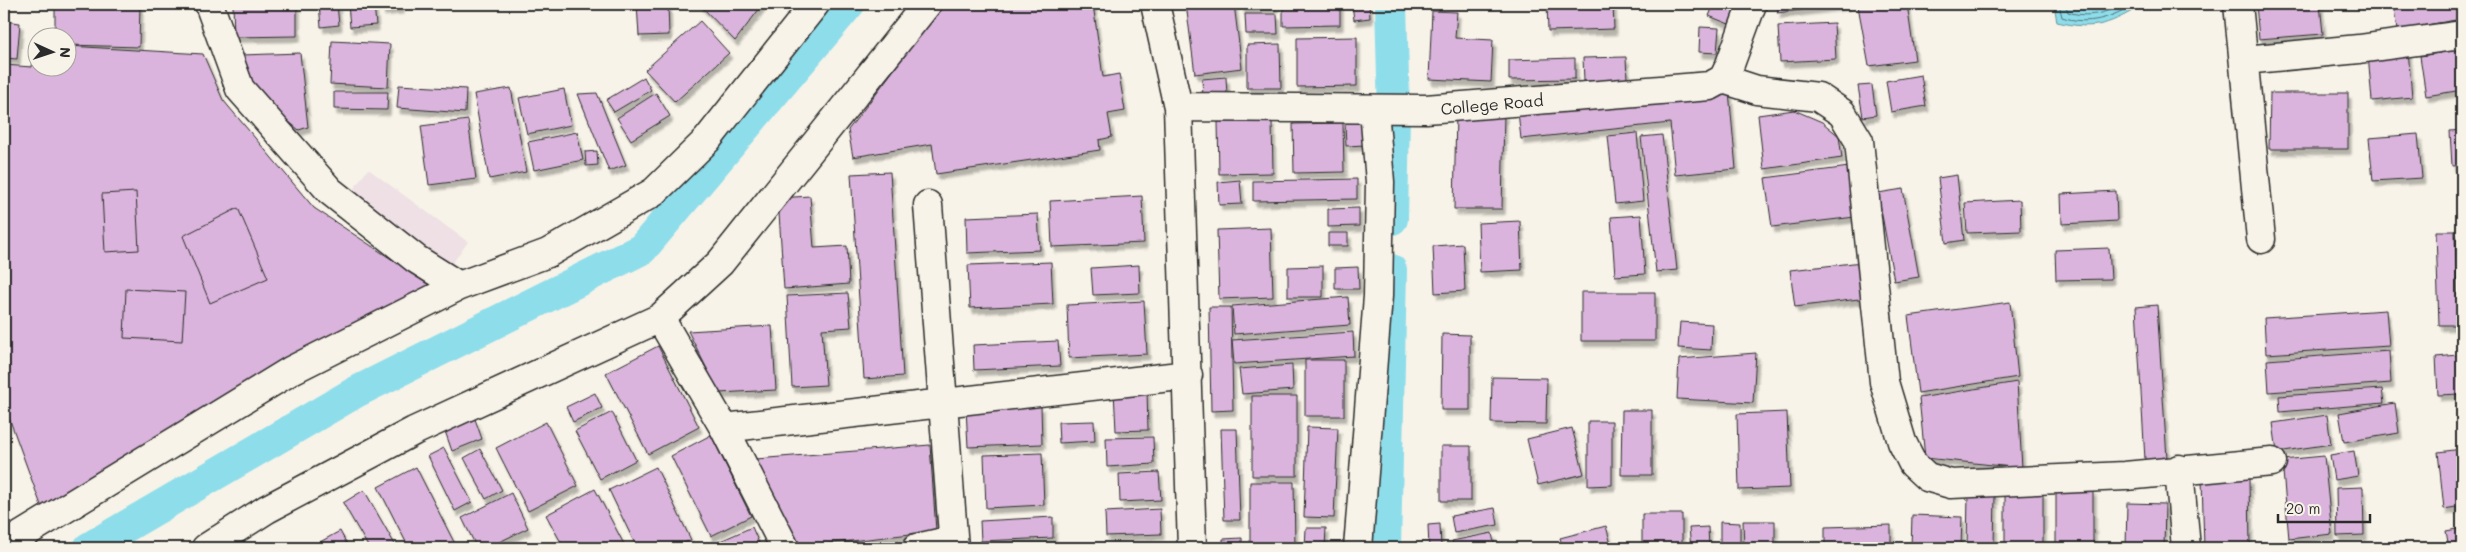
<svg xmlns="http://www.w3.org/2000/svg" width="2466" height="552" font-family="Mali,sans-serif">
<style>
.built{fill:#eee0e4}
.water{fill:#8eddeb;stroke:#66969e}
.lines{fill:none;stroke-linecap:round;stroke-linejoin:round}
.shore{stroke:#537278;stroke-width:1}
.canal{stroke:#8eddeb;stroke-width:32}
.building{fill:#dab4dc;stroke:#2b2b2b;filter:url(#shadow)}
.minor-casing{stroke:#2b2b2b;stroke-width:31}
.minor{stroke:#f7f3e8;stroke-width:28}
.labels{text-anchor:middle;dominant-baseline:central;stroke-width:4.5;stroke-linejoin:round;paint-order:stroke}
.street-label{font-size:16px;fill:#2b2b2b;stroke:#f7f3e8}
</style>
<defs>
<filter id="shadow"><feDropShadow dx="3" dy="5.5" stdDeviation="1" flood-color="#0004"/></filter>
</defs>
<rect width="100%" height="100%" fill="#f7f3e8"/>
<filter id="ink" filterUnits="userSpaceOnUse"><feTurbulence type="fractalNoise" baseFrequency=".02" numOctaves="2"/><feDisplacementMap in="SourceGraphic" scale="10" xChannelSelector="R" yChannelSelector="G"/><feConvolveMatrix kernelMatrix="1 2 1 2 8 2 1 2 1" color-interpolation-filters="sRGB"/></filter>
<g filter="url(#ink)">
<path class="built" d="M368,169l100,73 -17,23 -100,-72z"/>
<path class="water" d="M2054,4h90c-34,20 -47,27 -87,18z"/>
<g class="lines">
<path class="shore" d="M2059,4l3,13c27,9 49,1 72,-13
M2065,4l3,8c19,6 37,2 54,-8"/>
<path class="canal" d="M1391,4l3,111 -2,104
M89,548l267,-156 286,-143 207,-245
M1385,548l6,-278"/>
</g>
<path class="building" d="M55,4h85l-1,43 -71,-2v-7h-13z
M233,4h64v32l-63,1z
M319,4h18l2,21 -18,2z
M348,4h26l2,21 -26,2z
M381,4h20v4l-19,2z
M637,4h31l1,31 -30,1z
M699,4h64l-28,37z
M944,4h149l10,73 16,-3 6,37 -17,3 4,23 -13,3 1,10 -164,24 -4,-30 -79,13 -5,-27z
M1186,4h48l8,64 -47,6z
M1241,4h34v3l-33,2z
M1283,4h57v21l-57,1z
M1352,4h17l1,14 -16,2z
M1547,4h66l1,25 -66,2z
M1714,4h23l-8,20 -20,-8z
M1779,4h69l-71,9z
M1863,4h44l8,56 -46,6 -11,-60z
M2256,4h64l3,30 -64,5z
M2393,4h69v15l-65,11z
M1432,11l25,1 -2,26 38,2 -2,42 -62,-3z
M1245,14h32l1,20h-32z
M4,21l16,2 -3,36 -13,-1z
M700,21l29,32 -54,49 -30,-32z
M1834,23l2,36 -56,3 -2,-36z
M1700,27l19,1 -2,25 -18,-1z
M1357,37v49l-60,1v-49z
M332,41l58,3 -2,43 -58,-3z
M35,44h3v24h30v-22l135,8 20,46 91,108 97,64 34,13 -403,223 -38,-104v-339l28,2z
M1280,44l1,44h-34v-43z
M2408,50l4,47 -40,4 -4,-47z
M2459,50l3,40 -36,6 -6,-40z
M300,53l8,74 -9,3 -43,-35 -14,-40z
M1626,57l1,23 -43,1 -1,-23z
M1575,58v21l-66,1v-20z
M1921,75l5,31 -35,6 -5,-31z
M644,77l7,13 -37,22 -8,-12z
M1226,77l1,18 -24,2 -1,-18z
M399,85l67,4 -1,24 -68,-5z
M1872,85l4,30 -13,2 -5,-31z
M511,88l15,84 -37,7 -15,-85z
M564,89l7,36 -44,9 -8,-36z
M1729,91l7,78 -61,6 -5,-52 -149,16 -3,-27z
M334,92h54l-1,18 -53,-1z
M597,93l29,72 -17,6 -31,-77z
M656,93l14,23 -39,24 -14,-22z
M2270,93h78v56h-79z
M1794,110l28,12 17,14 3,22 -78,11 -6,-54z
M1456,112l48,1 -2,96h-48z
M468,120l8,59 -47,6 -8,-59z
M1272,121l1,52 -54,1 -1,-52z
M1363,122l2,23 -19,1 -1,-23z
M1343,123l1,49 -50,1 -1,-49z
M2462,130v35l-10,1 -2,-35z
M577,132l6,28 -49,10 -6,-28z
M1637,133l6,68 -28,3 -7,-68z
M2418,134l4,44 -49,3 -4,-43z
M1662,135l15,135 -21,2 -15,-135z
M597,151l1,14 -12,1 -1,-14z
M1849,167l6,50 -83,10 -7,-49z
M890,172l13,204 -39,3 -13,-205z
M1957,175l7,65 -18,3 -8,-65z
M1357,179v20l-104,2v-20z
M1240,180l2,24 -23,1 -1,-23z
M1903,189l16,88 -25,4 -16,-88z
M2116,191l1,30 -55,3 -1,-30z
M136,192l3,58 -34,2 -3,-58z
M810,196l4,52 33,-2 2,38 -65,5 -6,-91z
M1142,196l2,47 -92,4 -2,-46z
M2020,200l1,31 -54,2 -2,-30z
M238,208l30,70 -58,25 -27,-67z
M1359,208v18l-31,1v-18z
M1038,214l2,36 -73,3 -1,-36z
M1641,215l4,59 -30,2 -4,-59z
M1520,221l2,49 -42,2 -2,-49z
M1271,228l2,69 -54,2 -2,-69z
M2436,231h19l3,94h-19z
M1328,233h20v13h-20z
M2460,233h2v42z
M1463,244l2,47 -30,2 -2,-47z
M2109,248l2,31 -55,1 -1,-30z
M1051,262l2,42 -83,4 -2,-43z
M1862,262l5,36 -72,9 -5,-37z
M1139,265l1,28 -47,2 -2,-27z
M1323,266v31h-35v-30z
M1358,267l1,22h-24v-21z
M126,289l59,3 -3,49 -58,-3z
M1581,292h74v49h-74z
M848,293l3,34 -29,2 4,56 -34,2 -5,-91z
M1348,297l2,28 -116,9 -2,-28z
M1144,301l3,53 -78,4 -2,-53z
M2010,302l8,75 -100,16 -10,-77z
M2157,305l10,154 -22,1 -9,-153z
M1209,307h22l2,103 -22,1z
M2386,310l3,36 -123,8 -2,-36z
M1680,322l32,2 -1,26 -33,-2z
M772,326l4,64 -57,3 -31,-62z
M1353,332l1,24 -120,8 -2,-24z
M1442,334l28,1v75h-29z
M1058,341l2,25 -86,4 -1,-25z
M658,346l41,81 -51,27 -42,-81z
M2389,351l2,32 -122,9 -2,-32z
M1756,353l-3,50 -76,-4 2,-40z
M2458,355l2,39 -22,1 -2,-38z
M1305,360h39v56h-39z
M1292,365l1,25 -51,4 -3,-25z
M1492,377l55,1 -1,46 -55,-1z
M2017,382l5,86 -97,-10 -6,-60z
M2382,389l2,14 -104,9 -1,-16z
M1147,390l1,40 -32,1 -2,-40z
M595,393l7,15 -29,14 -7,-15z
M1252,396h45v80h-45z
M2395,403l4,30 -55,9 -5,-29z
M1041,405l1,39 -74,3 -2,-39z
M1622,410h30v65h-31z
M612,412l24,48 -36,19 -25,-48z
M1787,412l3,76 -51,2 -2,-76z
M2327,415l4,29 -54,8 -4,-29z
M475,419l7,20 -30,12 -7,-20z
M1094,421l1,20 -36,2 -1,-21z
M1588,421h24v64l-24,1z
M546,422l32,64 -50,25 -32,-63z
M1307,427l31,1 -4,90 -30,-1z
M1572,428l12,46 -46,11 -11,-46z
M1221,429h16l3,91h-16z
M711,435l40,81 -40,20 -40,-80z
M1153,437l1,27 -47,3 -1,-29z
M930,445l6,86 -136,16 -44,-88z
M1441,446h30v55h-30z
M444,448l28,54 -17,9 -27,-55z
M480,449l22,41 -16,9 -22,-41z
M2462,449v57l-18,3 -6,-57z
M2354,451l4,25 -24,4 -4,-25z
M1042,453l2,52 -58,3 -2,-53z
M2324,456l8,78 -43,5 -7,-79z
M416,467l41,81h-48l-31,-61z
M656,467l35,73 -19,8h-35l-28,-58z
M1159,472l2,28 -41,2 -1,-28z
M2249,478l1,70h-46l-2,-69z
M1250,482h44l1,66h-45z
M2363,487l1,48 -27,1 -1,-48z
M595,489l31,59h-62l-18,-33z
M364,490l33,58h-28l-26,-45z
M2056,490h37v58h-37z
M2005,492h38v56h-38z
M511,493l17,35 -41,20h-10l-15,-30z
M1968,493h27l-1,55h-27z
M2127,503l38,1 -1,44h-38z
M1495,508l3,17 -44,8 -3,-17z
M1160,509l1,25 -55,2 -1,-24z
M1642,514h40v34h-40z
M1912,515l50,2 -1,31h-50z
M1053,517v21l-72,3 -1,-20z
M1743,521h32v27h-31z
M1720,522l20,1v25h-20z
M1440,524l1,24h-12l-1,-23z
M1891,525v23h-66v-21z
M1606,526l6,22h-49l-3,-10z
M752,527l9,21h-51l-1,-2z
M1708,527l1,21h-18l-2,-20z
M1306,528h20l-1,20h-20z
M2462,528v20h-13l-3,-17z
M340,531l9,17h-26l-3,-6z
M1492,533l3,15h-41l-2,-7z
M1242,538v10h-19v-9z
M2310,544l25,1v3h-25z
M1058,546v2h-53z"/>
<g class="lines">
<g class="minor-casing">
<path id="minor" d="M209,4l31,85 90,102 86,68 43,27
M1155,4l23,103 14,441
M2238,4l23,235
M2244,60l115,-11 103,-14
M1723,79l34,11 61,7 24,16 17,28 25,241 18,60 11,22 14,13 24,7 174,-8 147,-14
M1178,107l248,2 284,-23 13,-7 6,-12 23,-63
M928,205l26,343
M660,318l64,110 61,120
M724,428l464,-53
M2179,469l7,79
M4,546l288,-176 167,-84 89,-33 106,-61 53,-52 108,-136
M206,548l61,-39 147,-78 246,-113 60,-55 207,-259
M917,548l36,-8
M1358,548l20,-252 2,-114 -6,-73"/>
</g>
<use href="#minor" class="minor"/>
</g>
</g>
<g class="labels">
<g class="street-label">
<text transform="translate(1492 104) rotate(-5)">College Road</text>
</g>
</g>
<rect width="2466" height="552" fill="none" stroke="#f7f3e8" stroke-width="20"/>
<rect x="10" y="10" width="2446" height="532" fill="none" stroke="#2b2b2b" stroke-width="2" filter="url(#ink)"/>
<g transform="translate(52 52) rotate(93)"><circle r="24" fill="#f7f3e8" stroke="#a5a39c"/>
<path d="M0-4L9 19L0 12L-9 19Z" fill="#2b2b2b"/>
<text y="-8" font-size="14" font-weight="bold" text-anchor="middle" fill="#2b2b2b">N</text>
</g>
<path d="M2278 514v8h92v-8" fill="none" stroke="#2b2b2b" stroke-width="2.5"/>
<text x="2286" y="514" font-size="15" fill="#2b2b2b" stroke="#f7f3e8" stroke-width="4" paint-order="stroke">20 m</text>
</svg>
